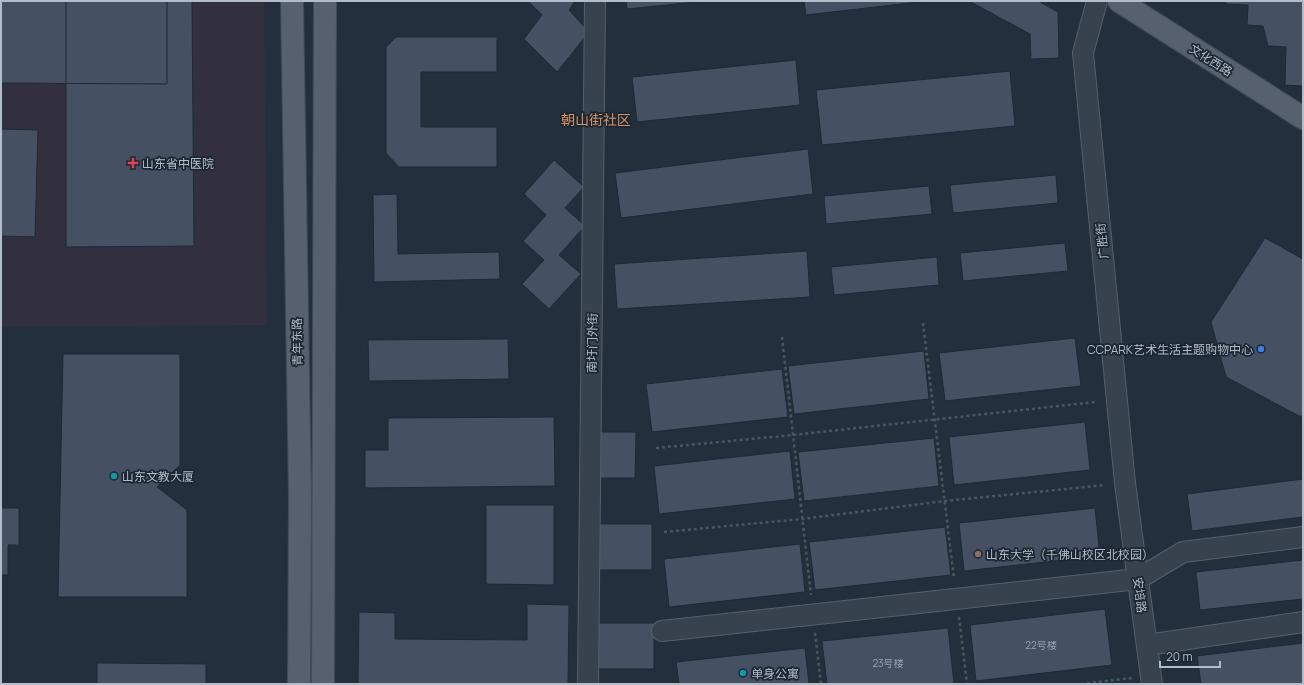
<svg xmlns="http://www.w3.org/2000/svg" width="1304" height="685" font-family="Manrope,'Noto Sans SC',sans-serif">
<style>
.medical{fill:#32303f}
.building{fill:#455162;stroke:#1f2835}
.lines{fill:none;stroke-linecap:round;stroke-linejoin:round}
.minor-casing{stroke:#565f6c;stroke-width:22}
.major-casing{stroke:#414a57;stroke-width:24}
.path{stroke:#44595c;stroke-width:2.5;stroke-dasharray:3 3;stroke-linecap:butt}
.minor{stroke:#38414e;stroke-width:20}
.major{stroke:#56606e;stroke-width:22}
.health-dot{fill:#e0444e;stroke:#1d2633;stroke-width:1.5}
.shop-dot{fill:#3f7fe0;stroke:#1d2633;stroke-width:1.5}
.culture-dot{fill:#0f9aa8;stroke:#1d2633;stroke-width:1.5}
.education-dot{fill:#8d6e63;stroke:#1d2633;stroke-width:1.5}
.labels{text-anchor:middle;dominant-baseline:central;stroke-width:3.5;stroke-linejoin:round;paint-order:stroke}
.number-label{font-size:10px;fill:#98a1af}
.street-label{font-size:12px;fill:#b4bcc9;stroke:#1d2633}
.poi-label{font-size:12px;fill:#b4bcc9;stroke:#1d2633;text-anchor:start}
.quarter-label{font-size:14px;fill:#d59563;stroke:#1d2633}
</style>
<rect width="100%" height="100%" fill="#242f3e"/>
<!-- medical -->
<path class="medical" d="M1,1H264L267,325L1,327Z"/>
<!-- building -->
<path class="building" d="M1,1H167V84L1,83Z
M66,1H192L194,246L66,247Z
M528,1H575L569,10L589,32L557,72L524,39L542,15Z
M626,1H706L627,9Z
M804,1H927L806,15Z
M969,1H1038L1058,12L1059,58L1031,59L1030,34Z
M1226,1H1303V86L1285,85L1286,47L1268,46L1263,26L1247,25L1248,5L1226,4Z
M396,37H497V72H421V127H497V167H399L386,153V47Z
M796,60L800,105L637,122L632,77Z
M1010,71L1015,126L822,145L816,90Z
M1,129L38,130L35,237L1,236Z
M808,149L813,194L621,218L615,173Z
M554,160L584,187L565,208L585,226L559,255L581,274L549,309L522,284L544,260L523,241L546,215L524,194Z
M1056,175L1058,203L953,213L950,185Z
M929,186L932,214L826,224L824,196Z
M397,194L398,254L499,252L500,279L374,282L373,195Z
M1265,238L1303,259V416H1299L1226,377L1211,322Z
M1065,243L1068,271L963,281L960,253Z
M807,251L810,297L617,309L614,264Z
M937,257L939,285L834,295L831,267Z
M1075,338L1081,386L945,401L939,353Z
M508,339L509,379L369,381L368,340Z
M924,351L929,399L794,414L788,366Z
M63,354H180V465L157,487L187,510V597H58Z
M782,369L788,417L652,432L646,384Z
M554,417L555,486L365,488V450H388V418Z
M1085,422L1090,470L954,485L949,437Z
M598,432H636L635,478H598Z
M934,438L939,486L804,501L798,452Z
M790,451L795,499L659,514L654,466Z
M1303,479V517L1192,531L1187,494Z
M486,505H554V585L486,584Z
M1,508H19V545H8V575H1Z
M1095,508L1100,556L964,571L959,523Z
M594,524H652V570H593Z
M945,527L951,575L815,590L809,542Z
M800,544L805,592L669,607L664,559Z
M1303,560V599L1200,610L1196,572Z
M527,604L569,605L568,684H358L359,612L395,613V639L527,640Z
M1105,609L1112,665L976,681L970,625Z
M595,623H654V669H595Z
M948,628L954,684H827L822,641Z
M1303,643V684H1201L1197,656Z
M805,648L809,684H679L676,662Z
M97,663L206,664V684H97Z"/>
<g class="lines">
<!-- minor casing -->
<g class="minor-casing">
<path id="minor" d="M1097,1L1083,53L1125,483L1152,684
M662,631L1138,579L1183,552L1303,537
M1147,645L1303,622
M588,684L595,1"/>
</g>
<!-- major casing -->
<g class="major-casing">
<path id="major" d="M292,1L300,497L299,684
M1119,1L1303,118
M323,684L325,1"/>
</g>
<!-- path -->
<path class="path" d="M923,323L954,579
M782,337L811,595
M656,448L793,435L1095,402
M664,532L802,519L945,501L1105,485
M959,617L967,684
M815,633L821,684
M1081,684L1132,678"/>
<!-- minor -->
<use href="#minor" class="minor"/>
<!-- major -->
<use href="#major" class="major"/>
</g>
<!-- markers -->
<path class="health-dot" d="M131 157h4v4h4v4h-4v4h-4v-4h-4v-4h4z"/>
<circle class="shop-dot" cx="1261" cy="349" r="4"/>
<g class="culture-dot">
<circle cx="114" cy="476" r="4"/>
<circle cx="743" cy="673" r="4"/>
</g>
<circle class="education-dot" cx="978" cy="554" r="4"/>
<g class="labels">
<!-- number labels -->
<g class="number-label">
<text x="1041" y="645">22号楼</text>
<text x="888" y="663">23号楼</text>
</g>
<!-- street labels -->
<g class="street-label">
<text transform="translate(1211 60) rotate(32)">文化西路</text>
<text transform="translate(1102 241) rotate(-96)">广胜街</text>
<text transform="translate(297 342) rotate(-91)">青年东路</text>
<text transform="translate(592 343) rotate(-89)">南圩门外街</text>
<text transform="translate(1140 595) rotate(83)">安培路</text>
</g>
<!-- poi labels -->
<g class="poi-label">
<text x="142" y="163">山东省中医院</text>
<text x="1253" y="349" text-anchor="end">CCPARK艺术生活主题购物中心</text>
<text x="122" y="476">山东文教大厦</text>
<text x="986" y="554">山东大学（千佛山校区北校园）</text>
<text x="751" y="673">单身公寓</text>
</g>
<!-- quarter labels -->
<g class="quarter-label">
<text x="596" y="119">朝山街社区</text>
</g>
</g>
<!-- border -->
<rect width="1304" height="685" fill="none" stroke="#b4bcc9" stroke-width="4"/>
<!-- scale -->
<path d="M1160 661v6h60v-6" fill="none" stroke="#b4bcc9" stroke-width="2"/>
<text x="1166" y="661" font-size="12" fill="#b4bcc9" stroke="#1d2633" stroke-width="3" paint-order="stroke">20 m</text>
</svg>
